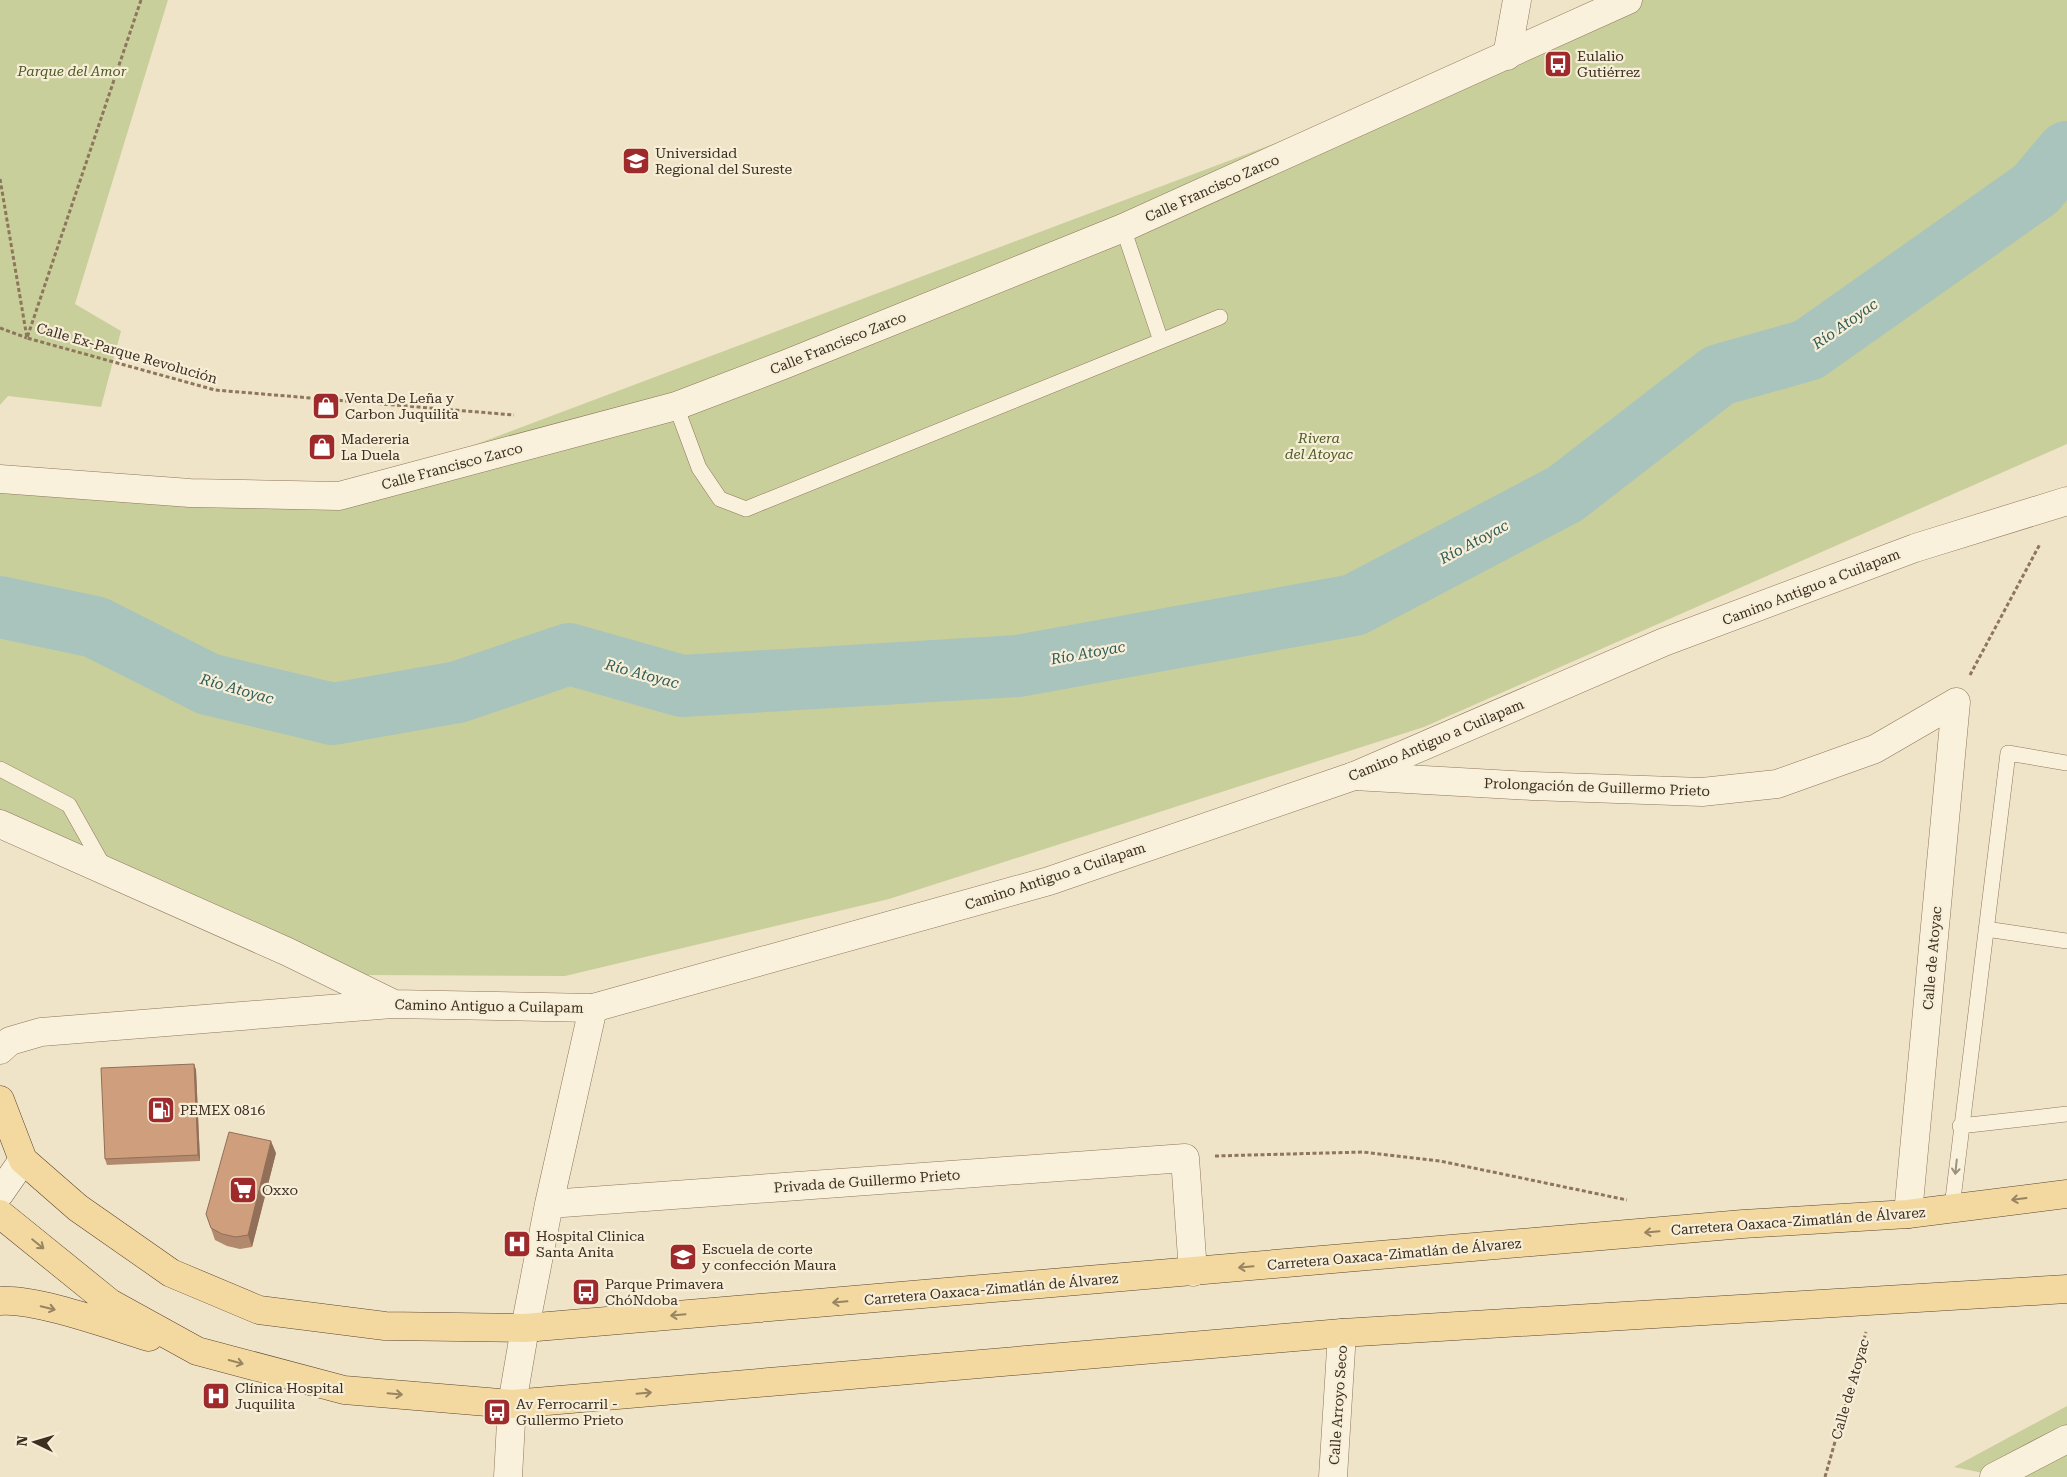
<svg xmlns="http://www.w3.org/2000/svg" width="2067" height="1477" font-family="'Roboto Serif',serif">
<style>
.green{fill:#c9cf9b}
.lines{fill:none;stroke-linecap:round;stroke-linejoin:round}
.river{stroke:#a9c4bc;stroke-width:62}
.service-casing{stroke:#8d765c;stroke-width:16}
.minor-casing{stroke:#8d765c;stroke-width:29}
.tertiary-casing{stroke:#8d765c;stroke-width:29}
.secondary-casing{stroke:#6f573f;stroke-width:29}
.primary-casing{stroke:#5b4430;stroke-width:29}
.path{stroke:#8d765c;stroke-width:3;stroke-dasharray:4 2.5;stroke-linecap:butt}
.service{stroke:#faf1dc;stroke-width:15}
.minor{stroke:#faf1dc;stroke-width:28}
.tertiary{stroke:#faf1dc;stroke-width:28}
.secondary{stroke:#faf1dc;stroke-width:28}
.primary{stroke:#f3d9a0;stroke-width:28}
.wall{fill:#b2896c}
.shaded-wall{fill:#916f58}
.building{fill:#cf9f7d;stroke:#916f58}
.oneway{stroke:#9c907e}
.oneway2{stroke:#988460}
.labels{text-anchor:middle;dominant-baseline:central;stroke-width:4.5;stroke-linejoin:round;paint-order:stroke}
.poi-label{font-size:14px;fill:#3d2e20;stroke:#f7eed8;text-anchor:start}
.park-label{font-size:14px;font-style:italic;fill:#4d5a26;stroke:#f7eed8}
.street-label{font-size:14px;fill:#3d2e20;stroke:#f7eed8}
.water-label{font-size:15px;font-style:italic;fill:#2f5d5a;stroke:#f7eed8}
</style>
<rect width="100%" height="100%" fill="#f0e4c8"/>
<!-- green -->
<path class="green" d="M0,0H168L75,304L121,331L101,407L8,396L0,405Z
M1628,0H2067V444L1424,727L889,899L565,976L364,975L0,811V478L339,496L1507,56Z
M2067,1406V1477H2002L1954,1467Z"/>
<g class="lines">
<!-- river -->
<path class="river" d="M0,607L95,627L208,684L333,714L458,692L569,654L682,686L1018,666L1354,605L1565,494L1719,375L1808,350L2036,189L2067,152"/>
<!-- service casing -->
<g class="service-casing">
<path id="service" d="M1123,228L1161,341
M676,406L699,468L720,499L746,509L1220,317
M0,769L69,805L105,869
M1986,929L2067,941
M1960,1126L2067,1114
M1952,1207L2008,753L2067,763"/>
</g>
<!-- minor casing -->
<g class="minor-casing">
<path id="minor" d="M1354,776L1532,786L1702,792L1777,784L1875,749L1956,702
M549,1204L1185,1158L1193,1272
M1908,1214L1956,702
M508,1477L512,1404L525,1328L549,1204L593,1008
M1333,1477L1342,1333"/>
</g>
<!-- tertiary casing -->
<g class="tertiary-casing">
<path id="tertiary" d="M1507,56L1517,0
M0,479L190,493L339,496L676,406L786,364L1123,228L1628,0
M0,824L288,952L392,1003
M0,1050L10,1041L41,1032L392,1004L593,1008L1049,881L1354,776L1664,642L1915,548L2067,501
M1994,1477L2067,1439"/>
</g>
<!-- secondary casing -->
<g class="secondary-casing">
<path id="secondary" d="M0,1193L23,1160"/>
</g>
<!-- primary casing -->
<g class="primary-casing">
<path id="primary" d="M0,1100L23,1160L78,1208L171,1273L259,1310L385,1326L525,1328L1743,1224L1908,1214L2067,1194
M0,1214L110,1303L197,1351L344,1390L512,1404L1342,1333L2067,1289
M0,1301C36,1298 112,1326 149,1337"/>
</g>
<!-- path -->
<path class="path" d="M141,0L27,338L215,390L514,415
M0,179L27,338
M0,328L27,338
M1970,675L2040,544
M1215,1156L1363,1152L1440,1161L1627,1200
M1825,1477L1866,1332"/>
<!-- service -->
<use href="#service" class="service"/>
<!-- minor -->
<use href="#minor" class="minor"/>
<!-- tertiary -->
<use href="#tertiary" class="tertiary"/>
<!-- secondary -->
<use href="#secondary" class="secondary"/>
<!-- primary -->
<use href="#primary" class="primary"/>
</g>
<!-- wall -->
<path class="wall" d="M194,1064L196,1070L200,1161L107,1165L105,1159Z
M276,1153L252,1247L240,1249L227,1246L215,1240L206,1214Z"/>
<!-- shaded-wall -->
<path class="shaded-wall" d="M194,1064L196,1070L200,1161L198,1155Z
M271,1141L276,1153L252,1247L248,1235Z"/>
<!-- building -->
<path class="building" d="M194,1064L198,1155L105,1159L101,1068Z
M229,1132L271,1141L248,1235L236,1237L222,1234L211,1228L206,1214Z"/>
<!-- one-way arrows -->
<defs><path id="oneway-shaft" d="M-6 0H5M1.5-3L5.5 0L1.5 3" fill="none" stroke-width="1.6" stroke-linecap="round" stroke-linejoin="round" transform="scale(1.25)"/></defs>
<use class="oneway" href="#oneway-shaft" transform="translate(1956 1167) rotate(96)"/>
<g class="oneway2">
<use href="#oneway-shaft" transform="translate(2019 1199) rotate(173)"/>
<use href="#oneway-shaft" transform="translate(1652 1232) rotate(175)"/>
<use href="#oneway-shaft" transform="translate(38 1244) rotate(39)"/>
<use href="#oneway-shaft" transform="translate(1246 1267) rotate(175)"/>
<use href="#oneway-shaft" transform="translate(840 1302) rotate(175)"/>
<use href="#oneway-shaft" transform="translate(48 1308) rotate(13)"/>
<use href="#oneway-shaft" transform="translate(678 1315) rotate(175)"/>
<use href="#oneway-shaft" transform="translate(236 1362) rotate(15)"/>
<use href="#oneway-shaft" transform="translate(644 1393) rotate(-5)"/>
<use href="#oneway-shaft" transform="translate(395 1394) rotate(5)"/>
</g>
<!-- icons -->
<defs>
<g id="bus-square" transform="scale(1.4375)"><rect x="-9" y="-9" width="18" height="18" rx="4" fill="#9e2a2b" stroke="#f7eed8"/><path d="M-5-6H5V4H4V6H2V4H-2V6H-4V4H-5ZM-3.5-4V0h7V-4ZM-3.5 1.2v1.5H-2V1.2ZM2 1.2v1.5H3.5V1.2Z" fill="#fff"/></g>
<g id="university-square" transform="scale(1.4375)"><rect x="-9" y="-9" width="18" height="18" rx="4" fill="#9e2a2b" stroke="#f7eed8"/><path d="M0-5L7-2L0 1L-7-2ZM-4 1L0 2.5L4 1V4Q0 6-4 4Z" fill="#fff"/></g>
<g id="shop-square" transform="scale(1.4375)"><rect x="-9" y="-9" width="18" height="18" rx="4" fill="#9e2a2b" stroke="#f7eed8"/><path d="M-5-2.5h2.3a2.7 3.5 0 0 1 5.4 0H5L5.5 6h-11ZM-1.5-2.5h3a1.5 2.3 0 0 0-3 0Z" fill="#fff"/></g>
<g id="fuel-square" transform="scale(1.4375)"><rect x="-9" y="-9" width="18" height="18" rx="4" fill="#9e2a2b" stroke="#f7eed8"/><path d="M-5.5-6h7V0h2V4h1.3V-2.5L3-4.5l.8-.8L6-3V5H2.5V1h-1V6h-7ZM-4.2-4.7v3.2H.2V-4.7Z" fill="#fff"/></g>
<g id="supermarket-square" transform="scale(1.4375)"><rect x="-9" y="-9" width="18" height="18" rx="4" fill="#9e2a2b" stroke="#f7eed8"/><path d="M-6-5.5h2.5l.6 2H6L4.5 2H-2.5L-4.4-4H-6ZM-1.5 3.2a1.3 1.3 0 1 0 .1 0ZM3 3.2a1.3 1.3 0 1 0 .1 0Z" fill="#fff"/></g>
<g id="hospital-square" transform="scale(1.4375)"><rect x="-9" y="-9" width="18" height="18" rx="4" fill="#9e2a2b" stroke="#f7eed8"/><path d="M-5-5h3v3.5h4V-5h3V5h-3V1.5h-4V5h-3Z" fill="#fff"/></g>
</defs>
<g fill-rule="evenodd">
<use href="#bus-square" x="1558" y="64"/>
<use href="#university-square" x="636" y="161"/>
<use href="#shop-square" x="326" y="406"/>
<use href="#shop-square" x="322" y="447"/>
<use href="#fuel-square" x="161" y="1110"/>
<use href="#supermarket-square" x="243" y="1190"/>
<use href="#hospital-square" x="517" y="1244"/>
<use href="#university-square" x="683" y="1257"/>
<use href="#bus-square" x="586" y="1292"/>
<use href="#hospital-square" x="216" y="1396"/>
<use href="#bus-square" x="497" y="1412"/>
</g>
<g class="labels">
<!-- poi labels -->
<g class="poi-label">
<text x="1577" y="56">Eulalio<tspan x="1577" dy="16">Gutiérrez</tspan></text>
<text x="655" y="153">Universidad<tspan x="655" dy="16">Regional del Sureste</tspan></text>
<text x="345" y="398">Venta De Leña y<tspan x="345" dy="16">Carbon Juquilita</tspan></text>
<text x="341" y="439">Madereria<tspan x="341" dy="16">La Duela</tspan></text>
<text x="180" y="1110">PEMEX 0816</text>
<text x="262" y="1190">Oxxo</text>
<text x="536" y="1236">Hospital Clinica<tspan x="536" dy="16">Santa Anita</tspan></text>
<text x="702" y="1249">Escuela de corte<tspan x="702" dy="16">y confección Maura</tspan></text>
<text x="605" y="1284">Parque Primavera<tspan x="605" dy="16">Cho´Ndoba</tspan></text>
<text x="235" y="1388">Clínica Hospital<tspan x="235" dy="16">Juquilita</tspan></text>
<text x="516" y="1404">Av Ferrocarril -<tspan x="516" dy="16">Gullermo Prieto</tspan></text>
</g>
<!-- park labels -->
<g class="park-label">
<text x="72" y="71">Parque del Amor</text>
<text x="1319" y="438">Rivera<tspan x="1319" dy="16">del Atoyac</tspan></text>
</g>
<!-- street labels -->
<g class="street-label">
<text transform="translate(1212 188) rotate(-24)">Calle Francisco Zarco</text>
<text transform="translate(838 343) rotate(-22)">Calle Francisco Zarco</text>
<text transform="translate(127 353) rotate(16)">Calle Ex-Parque Revolución</text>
<text transform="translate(452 466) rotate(-15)">Calle Francisco Zarco</text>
<text transform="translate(1811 587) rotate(-21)">Camino Antiguo a Cuilapam</text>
<text transform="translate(1436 740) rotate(-23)">Camino Antiguo a Cuilapam</text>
<text transform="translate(1597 787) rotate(2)">Prolongación de Guillermo Prieto</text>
<text transform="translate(1055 876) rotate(-18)">Camino Antiguo a Cuilapam</text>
<text transform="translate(1932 958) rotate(-85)">Calle de Atoyac</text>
<text transform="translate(489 1006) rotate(1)">Camino Antiguo a Cuilapam</text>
<text transform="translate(867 1181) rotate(-4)">Privada de Guillermo Prieto</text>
<text transform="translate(1798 1221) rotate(-4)">Carretera Oaxaca-Zimatlán de Álvarez</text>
<text transform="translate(1394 1254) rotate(-5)">Carretera Oaxaca-Zimatlán de Álvarez</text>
<text transform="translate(991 1289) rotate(-5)">Carretera Oaxaca-Zimatlán de Álvarez</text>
<text transform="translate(1850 1389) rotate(-74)">Calle de Atoyac</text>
<text transform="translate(1338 1405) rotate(-86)">Calle Arroyo Seco</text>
</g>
<!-- water labels -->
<g class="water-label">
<text transform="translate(1845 324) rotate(-35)">Río Atoyac</text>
<text transform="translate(1474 542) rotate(-28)">Río Atoyac</text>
<text transform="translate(1088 653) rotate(-10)">Río Atoyac</text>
<text transform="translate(642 674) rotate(15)">Río Atoyac</text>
<text transform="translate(237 689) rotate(16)">Río Atoyac</text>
</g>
</g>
<!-- north arrow -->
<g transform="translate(35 1442) rotate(275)" stroke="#f7eed8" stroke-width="4" paint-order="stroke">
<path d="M0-4L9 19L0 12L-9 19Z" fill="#3d2e20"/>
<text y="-8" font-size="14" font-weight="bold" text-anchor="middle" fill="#3d2e20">N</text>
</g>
</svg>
